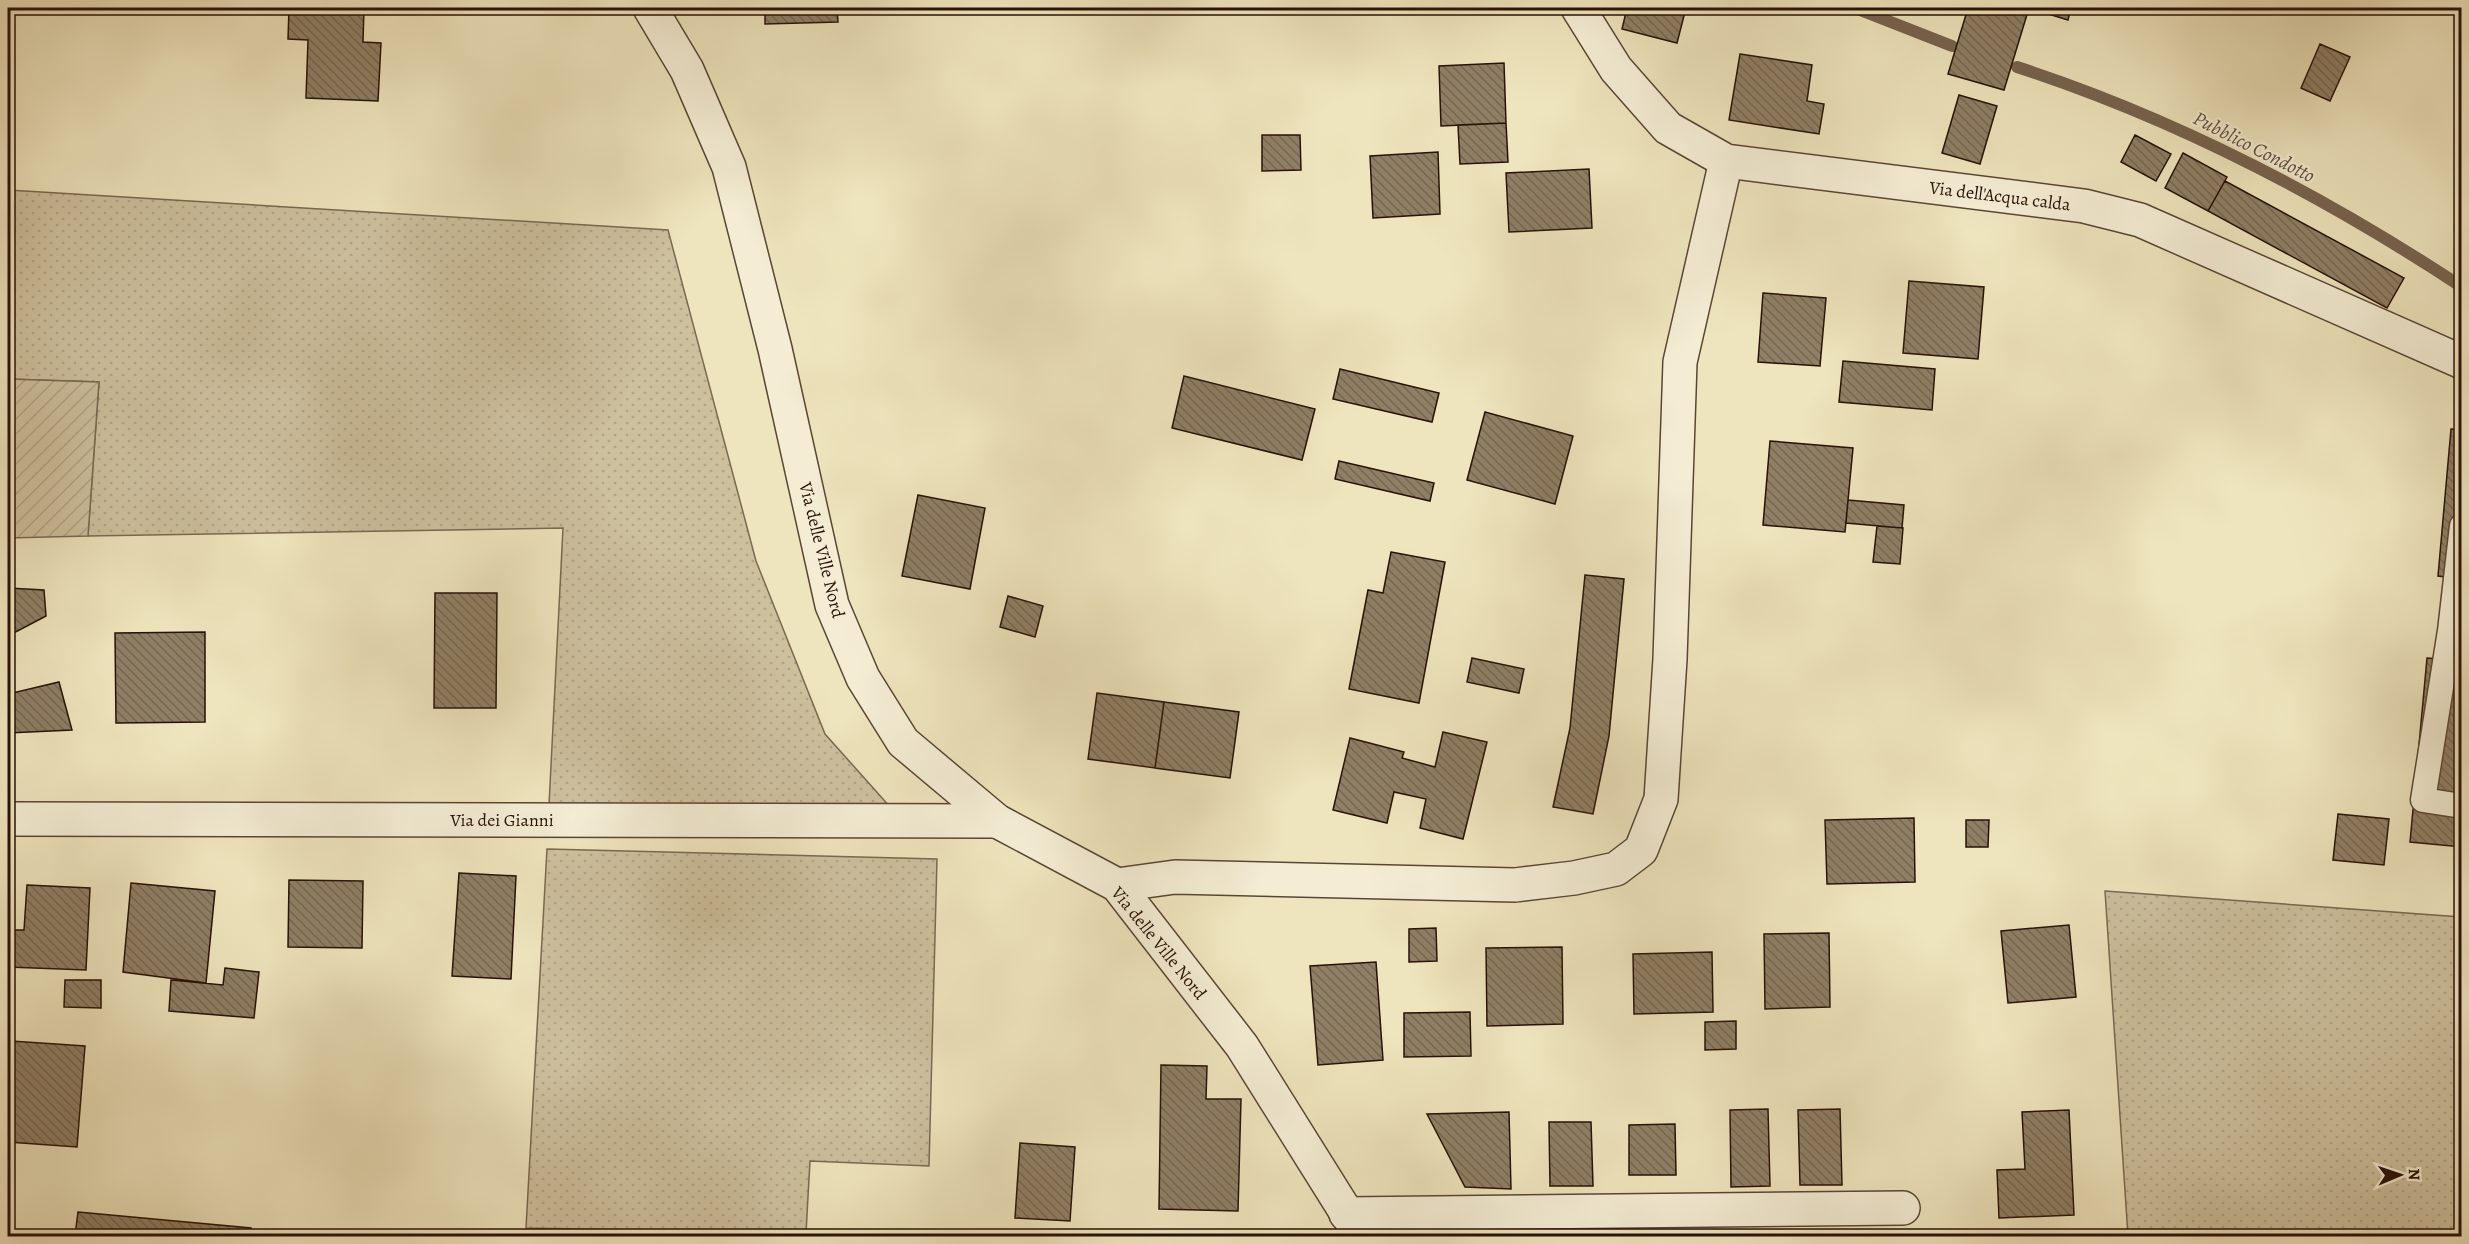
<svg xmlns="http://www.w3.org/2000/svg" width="2469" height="1244" font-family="Alegreya,serif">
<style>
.grass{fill:url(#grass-dots);stroke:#7b6852;stroke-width:1.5}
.garden{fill:url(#garden-furrows);stroke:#7b6852;stroke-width:1.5}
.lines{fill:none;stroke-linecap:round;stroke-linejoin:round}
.stream{stroke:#77644f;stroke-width:12}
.building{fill:url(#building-back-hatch);stroke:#291106;stroke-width:1.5}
.service-casing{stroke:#5a4634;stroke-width:27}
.minor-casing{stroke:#5a4634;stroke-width:36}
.tertiary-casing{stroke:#5a4634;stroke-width:36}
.service{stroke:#f4edd4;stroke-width:24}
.minor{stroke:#f4edd4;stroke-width:33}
.tertiary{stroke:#f4edd4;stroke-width:33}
.labels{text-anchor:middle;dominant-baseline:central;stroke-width:4.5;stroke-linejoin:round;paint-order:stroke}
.street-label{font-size:18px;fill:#291106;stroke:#f4edd4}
.water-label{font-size:20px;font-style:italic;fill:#64503c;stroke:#f4edd4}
</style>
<defs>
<pattern id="grass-dots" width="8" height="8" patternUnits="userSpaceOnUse" patternTransform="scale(1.5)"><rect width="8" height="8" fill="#cdc09e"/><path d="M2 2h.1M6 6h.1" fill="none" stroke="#b0a487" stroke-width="1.8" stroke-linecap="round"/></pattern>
<pattern id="garden-furrows" width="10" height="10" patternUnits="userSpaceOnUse" patternTransform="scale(1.5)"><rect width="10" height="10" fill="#cdc09e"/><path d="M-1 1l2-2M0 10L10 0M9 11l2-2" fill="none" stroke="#b0a487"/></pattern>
<pattern id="building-back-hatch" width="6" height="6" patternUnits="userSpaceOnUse" patternTransform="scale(1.5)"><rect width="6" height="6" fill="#8f7f65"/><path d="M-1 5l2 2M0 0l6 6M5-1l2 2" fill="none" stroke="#756751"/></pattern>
</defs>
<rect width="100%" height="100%" fill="#eee4bd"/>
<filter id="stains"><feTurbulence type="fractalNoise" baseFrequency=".00333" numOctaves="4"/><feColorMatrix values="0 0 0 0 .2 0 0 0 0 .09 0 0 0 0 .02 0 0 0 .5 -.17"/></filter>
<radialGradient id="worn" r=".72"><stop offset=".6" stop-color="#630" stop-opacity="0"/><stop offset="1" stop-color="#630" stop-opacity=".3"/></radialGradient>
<!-- grass -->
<path class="grass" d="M8,190L668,230L756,561L825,734L891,808L549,805L563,528L88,536L99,382L8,379Z
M547,849L937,859L929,1166L810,1161L806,1233L526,1228Z
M2105,891L2461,917V1236H2128Z"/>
<!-- garden -->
<path class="garden" d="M8,379L99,382L88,536L8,538Z"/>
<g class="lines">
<!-- stream -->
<path class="stream" d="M1855,8L1952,46
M2017,67C2174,118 2324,196 2462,287"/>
</g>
<!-- building -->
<path class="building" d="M289,8H364L363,42L381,43L378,101L306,98L308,40L288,39Z
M765,8H837L838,22L765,24Z
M1627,8H1686L1677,43L1622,29Z
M1968,8H2029L2004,90L1948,74Z
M2029,8H2071L2068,20Z
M2320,44L2350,57L2330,101L2301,88Z
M1740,54L1812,65L1807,101L1824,104L1819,134L1729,120Z
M1504,63L1506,123L1441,126L1439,66Z
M1959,95L1997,106L1980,164L1942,153Z
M1506,123L1508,162L1460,164L1458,125Z
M1262,135H1300L1301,170L1262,171Z
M2135,135L2171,154L2156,181L2121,162Z
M1438,152L1440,214L1373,218L1370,156Z
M2183,153L2227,177L2208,211L2165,188Z
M1589,169L1592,228L1509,232L1506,173Z
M2225,181L2404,278L2387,308L2208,211Z
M1909,281L1984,287L1978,359L1903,353Z
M1763,293L1826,298L1820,366L1758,362Z
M1843,361L1935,369L1932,410L1839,402Z
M1340,369L1439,393L1432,422L1333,399Z
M1184,376L1315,409L1302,460L1172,428Z
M1485,412L1573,436L1555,504L1467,480Z
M2451,429L2462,430V579L2438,576Z
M1770,441L1853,448L1845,532L1763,525Z
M1339,461L1434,483L1430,501L1335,479Z
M918,495L985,508L970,589L902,576Z
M1848,500L1904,505L1902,528L1846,523Z
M1877,526L1903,528L1900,564L1873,562Z
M1391,552L1445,562L1419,703L1349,689L1368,590L1383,593Z
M1585,575L1624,579L1609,736L1593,814L1553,807L1570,728Z
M8,588L44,590L46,616L8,636Z
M435,593H497L496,708H434Z
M1008,596L1043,606L1035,637L1000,627Z
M205,632V722L116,723L115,633Z
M1472,658L1524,669L1519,693L1467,682Z
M2427,658L2462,661V847L2410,842Z
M59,682L72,730L8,733V694Z
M1097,693L1164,702L1155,768L1088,759Z
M1164,702L1239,712L1230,778L1155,768Z
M1443,732L1487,742L1463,839L1420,828L1426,799L1394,792L1387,823L1333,810L1350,738L1404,752L1402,758L1435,767Z
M2338,814L2389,819L2384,865L2333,860Z
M1914,818L1915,882L1827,884L1825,820Z
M1966,820H1989L1988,847H1966Z
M459,873L516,876L511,979L452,976Z
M289,880L363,881L362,948L288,947Z
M131,883L215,891L206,983L123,972Z
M27,885L90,888L86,970L8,967V930H24Z
M2069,925L2076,997L2008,1003L2001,931Z
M1436,928L1437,961L1409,962V929Z
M1829,933L1830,1007L1765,1009L1764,934Z
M1562,947L1563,1024L1487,1026L1486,948Z
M1712,952L1713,1012L1634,1014L1633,954Z
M1376,962L1383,1060L1318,1065L1310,966Z
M225,968L259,972L254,1018L169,1011L171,980L223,985Z
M65,980H101V1008L64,1007Z
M1470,1012L1471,1056L1404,1057V1013Z
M1736,1021V1049L1705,1050V1022Z
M11,1041L85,1046L77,1147L8,1142Z
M1161,1065L1207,1066L1206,1099H1241L1238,1211L1159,1209Z
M1768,1109L1770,1186L1731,1187L1730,1110Z
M1840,1109L1842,1185H1800L1798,1110Z
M2069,1110L2074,1215L1999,1218L1997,1170L2025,1169L2022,1112Z
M1509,1112L1511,1189L1465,1187L1427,1114Z
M1549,1122H1591L1593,1186H1550Z
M1675,1124L1676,1175H1629V1125Z
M1020,1143L1075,1147L1070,1221L1015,1218Z
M78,1212L251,1228V1236H75Z"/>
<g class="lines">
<!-- service casing -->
<g class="service-casing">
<path id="service" d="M2462,526L2450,631L2423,800L2462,806"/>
</g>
<!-- minor casing -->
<g class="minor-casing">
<path id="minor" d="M8,819L997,821
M1117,885L1175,877L1515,885L1574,878L1616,869L1641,850L1661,799L1670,659L1680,362L1726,161
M1346,1214L1903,1208"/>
</g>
<!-- tertiary casing -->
<g class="tertiary-casing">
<path id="tertiary" d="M650,8L687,70L729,167L775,349L832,605L863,678L903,742L997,821L1117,885L1242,1046L1361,1236
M1578,8L1616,69L1668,128L1726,161L2084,206L2140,220L2462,362"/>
</g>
<!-- service -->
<use href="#service" class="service"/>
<!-- minor -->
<use href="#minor" class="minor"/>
<!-- tertiary -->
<use href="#tertiary" class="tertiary"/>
</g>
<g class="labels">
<!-- street labels -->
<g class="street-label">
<text transform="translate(2000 196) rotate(7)">Via dell'Acqua calda</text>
<text transform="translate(822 550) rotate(76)">Via delle Ville Nord</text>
<text x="502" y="820">Via dei Gianni</text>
<text transform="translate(1159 943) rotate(51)">Via delle Ville Nord</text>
</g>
<!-- water labels -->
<g class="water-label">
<text transform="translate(2254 147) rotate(27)">Pubblico Condotto</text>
</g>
</g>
<!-- margin -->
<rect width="2469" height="1244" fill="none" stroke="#eee4bd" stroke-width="30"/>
<rect x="9" y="9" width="2451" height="1226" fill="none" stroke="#291106" stroke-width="3"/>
<rect x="15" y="15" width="2439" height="1214" fill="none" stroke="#291106" stroke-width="1.5"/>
<!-- north arrow -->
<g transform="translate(2400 1175) rotate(88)" stroke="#f4edd4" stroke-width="4.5" paint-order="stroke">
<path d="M0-4.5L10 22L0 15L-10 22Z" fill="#291106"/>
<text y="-9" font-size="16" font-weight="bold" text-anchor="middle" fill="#291106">N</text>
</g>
<rect width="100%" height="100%" filter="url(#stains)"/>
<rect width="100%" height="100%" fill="url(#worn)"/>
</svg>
